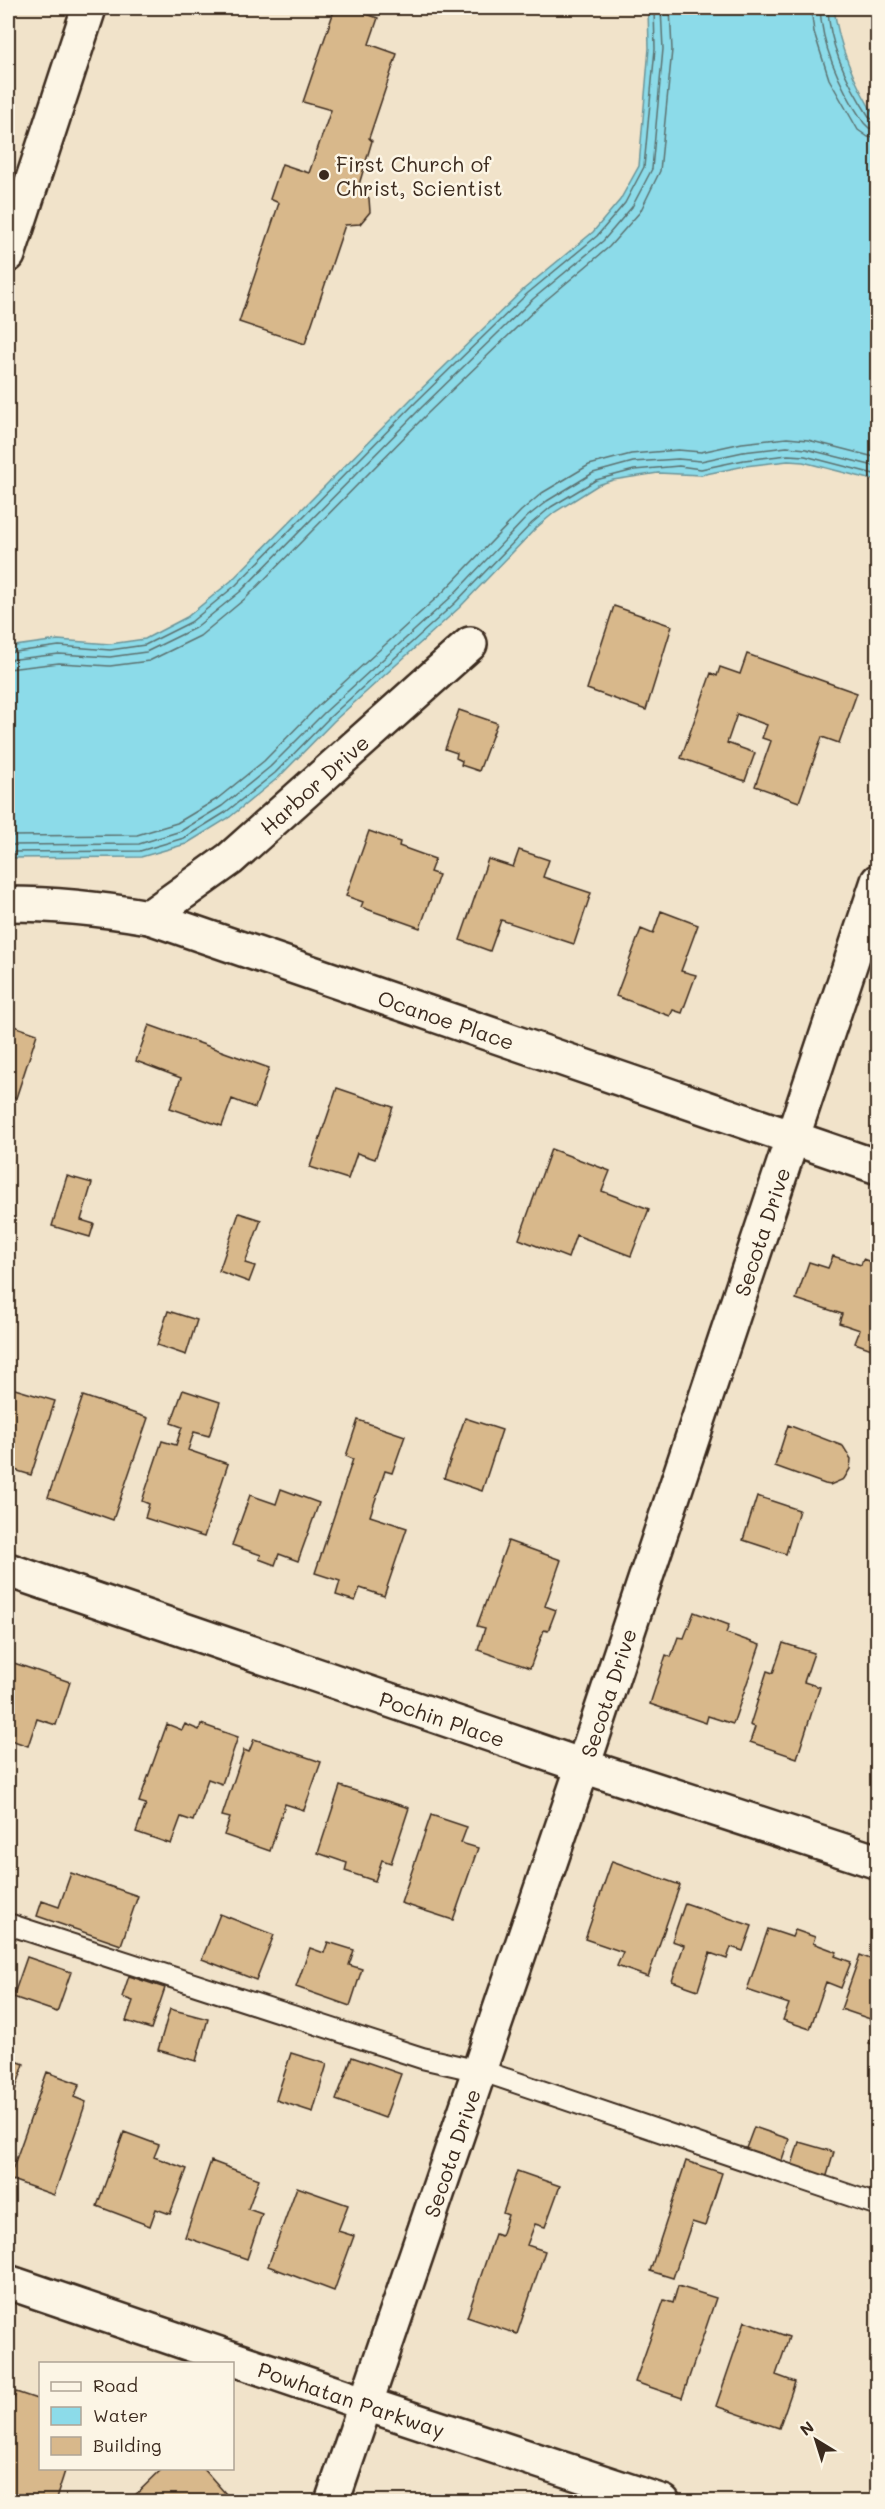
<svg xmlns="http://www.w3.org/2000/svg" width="885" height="2509" font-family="Mali,sans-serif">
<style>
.water{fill:#8cdbe9;stroke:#6c9498;stroke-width:1.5}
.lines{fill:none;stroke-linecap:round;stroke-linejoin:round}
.shore{stroke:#5b716f;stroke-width:1.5}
.building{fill:#d8b88b;stroke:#3b2a1e;stroke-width:1.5}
.lane-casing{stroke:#3b2a1e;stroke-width:24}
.street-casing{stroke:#3b2a1e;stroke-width:38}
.secondary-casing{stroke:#3b2a1e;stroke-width:38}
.primary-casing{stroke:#3b2a1e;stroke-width:38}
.lane{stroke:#fcf5e5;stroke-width:20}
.street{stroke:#fcf5e5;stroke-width:33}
.secondary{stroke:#fcf5e5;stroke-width:33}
.primary{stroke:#fcf5e5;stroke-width:33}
.poi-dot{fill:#3b2a1e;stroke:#fcf5e5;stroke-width:2}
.labels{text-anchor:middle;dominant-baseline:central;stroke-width:5;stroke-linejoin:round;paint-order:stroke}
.poi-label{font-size:21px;fill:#3b2a1e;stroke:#fcf5e5;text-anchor:start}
.street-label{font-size:21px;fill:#3b2a1e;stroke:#fcf5e5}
</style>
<rect width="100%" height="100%" fill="#f1e3ca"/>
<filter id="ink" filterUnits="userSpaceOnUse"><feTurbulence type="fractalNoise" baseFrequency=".0167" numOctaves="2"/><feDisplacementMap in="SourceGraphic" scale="12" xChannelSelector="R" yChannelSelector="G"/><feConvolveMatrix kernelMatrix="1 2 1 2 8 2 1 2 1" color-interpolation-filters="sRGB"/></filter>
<g filter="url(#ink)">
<!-- water -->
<path class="water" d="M648,8H834C839,48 855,85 877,119V481L803,462L788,461L745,466L701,475L658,473L613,480L598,485L555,512L536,528L459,608L334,721L279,777L230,817L186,844L141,857L8,858V647L58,640L110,644L145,639L187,617L231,581L412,398L524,289L593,232L620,200L639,166L649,48Z"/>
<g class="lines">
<!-- shore -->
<path class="shore" d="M811,8L814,32L829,79L858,130L868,137L878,138
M820,8C822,48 842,90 864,123L869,128L878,129
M828,8C829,47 849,86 870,118L878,122
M8,653L59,646L110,650L145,645L191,622L236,585L416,402L528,293L597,236L625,203L644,167L655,49L654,8
M8,660L59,654L110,657L146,652L195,628L241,591L421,408L533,299L603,241L632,207L652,169L663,49L661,8
M8,669L59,663L110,666L149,661L200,636L247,597L427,414L539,306L609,247L640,212L660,171L672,50L670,8
M8,836L137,835L177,823L217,799L264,761L319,705L443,592L521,511L542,493L589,465L631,454L678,450L701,452L742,443L787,438L808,440L878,458
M8,845L139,844L181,831L222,806L270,767L325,712L450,598L527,517L547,501L593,473L633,462L678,459L701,461L743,452L787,447L806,449L878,467
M8,852L140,851L184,838L226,812L275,773L330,717L455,603L532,523L551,507L596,480L634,470L679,466L701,469L744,460L788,455L805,456L878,475"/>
</g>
<!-- building -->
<path class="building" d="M335,8H349L378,18L369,44L397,54L369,138L372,141L358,188L369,198L370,212L360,224L345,225L305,344L239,322L279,203L270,199L282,164L309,173L331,110L303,102Z
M614,606L672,626L646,710L587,689Z
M747,654L857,693L839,743L822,737L799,802L755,786L771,741L762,738L767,725L737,714L727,743L755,753L745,781L681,758L711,673L717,676L720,667L740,674Z
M459,710L497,723L479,771L461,765L462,761L456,758L457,753L445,749Z
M369,831L400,842L399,846L435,859L430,872L439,875L420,928L361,907L363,902L346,896Z
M519,850L549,860L543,877L591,893L574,944L501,920L490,951L460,940L488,859L513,867Z
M661,911L698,925L681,971L696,975L682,1013L673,1010L670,1016L616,996L641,929L653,934Z
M8,1024L37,1034L16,1098L8,1096Z
M149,1025L269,1068L255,1108L232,1099L222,1126L170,1108L181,1078L136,1061Z
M337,1088L393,1107L375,1159L357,1153L348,1179L310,1167Z
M551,1149L610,1171L602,1191L649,1209L631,1256L576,1235L568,1258L519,1239Z
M67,1176L92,1183L81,1220L94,1224L90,1237L52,1226Z
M239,1213L261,1220L245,1263L255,1266L249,1282L219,1271Z
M833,1256L861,1265L863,1259L876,1264L874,1270L878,1271L877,1351L855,1343L860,1330L839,1323L842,1314L796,1299L809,1262L828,1268Z
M168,1311L197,1320L186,1355L157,1345Z
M8,1387L55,1401L31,1475L8,1468Z
M183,1390L220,1402L209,1436L194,1432L188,1450L228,1464L204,1537L145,1518L149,1504L142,1501L162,1441L176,1445L182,1427L171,1423Z
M83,1396L148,1418L113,1520L48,1497Z
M465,1418L502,1430L482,1491L444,1478Z
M358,1420L405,1436L392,1473L385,1471L370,1516L407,1528L384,1596L360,1588L355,1601L336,1595L340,1581L315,1573L353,1459L346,1456Z
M788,1425L843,1446L851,1459L850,1469L844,1479L830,1485L825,1484L775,1466Z
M281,1489L319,1503L298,1561L279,1554L275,1565L259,1559L261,1555L232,1545L250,1495L276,1504Z
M757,1496L799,1510L786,1554L743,1540Z
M508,1541L561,1560L545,1606L556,1610L548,1631L544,1630L530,1668L478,1650L485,1628L477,1626Z
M694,1612L729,1625L726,1633L760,1645L733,1724L708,1716L706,1723L650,1704L666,1655L671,1657L678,1637L684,1638Z
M783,1643L814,1653L804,1682L820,1687L797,1758L750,1742L755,1727L750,1725L767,1671L773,1673Z
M8,1661L70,1682L56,1725L37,1719L28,1746L8,1739Z
M167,1724L182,1730L185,1724L199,1730L201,1724L238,1737L222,1784L208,1779L193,1821L181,1817L171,1844L136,1832L146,1804L139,1802Z
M254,1739L321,1762L304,1810L285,1804L270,1851L224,1835L230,1818L222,1816L244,1750L249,1752Z
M340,1786L409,1808L391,1863L382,1860L375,1881L345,1871L347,1863L318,1853Z
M431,1815L467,1827L461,1843L478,1848L453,1920L401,1903Z
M612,1861L680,1885L648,1977L617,1966L623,1952L585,1939Z
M71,1873L138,1896L121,1945L37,1916L42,1901L59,1907Z
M685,1903L752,1926L743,1951L731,1947L727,1959L710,1953L698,1990L672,1981L684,1945L672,1941Z
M220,1914L274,1935L256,1980L202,1959Z
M768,1929L792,1937L795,1930L815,1937L813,1943L837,1952L835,1956L851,1962L841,1988L826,1982L810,2029L783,2020L789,2004L747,1990Z
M328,1942L354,1950L349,1965L362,1969L350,2006L296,1987L310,1948L324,1953Z
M860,1955L878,1962V2046L869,2043L876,2021L841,2009Z
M27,1957L71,1972L57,2012L13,1997Z
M129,1976L165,1988L151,2029L126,2021L133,2001L122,1997Z
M170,2009L208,2019L196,2061L158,2050Z
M291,2053L327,2064L313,2112L276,2100Z
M352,2057L401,2074L385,2118L336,2100Z
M8,2058L24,2064L8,2112Z
M47,2072L80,2084L74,2097L86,2102L54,2195L9,2179Z
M754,2127L789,2139L778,2171L742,2159Z
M124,2132L159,2145L154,2157L187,2169L170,2214L156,2209L150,2226L97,2206Z
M799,2142L834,2152L825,2182L790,2171Z
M211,2161L259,2179L248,2209L262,2214L247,2259L185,2237Z
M686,2161L722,2173L705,2226L692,2222L673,2278L650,2271Z
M517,2171L560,2186L545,2227L535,2224L527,2245L545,2251L517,2334L467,2317L495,2234L501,2236L508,2215L503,2213Z
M297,2187L348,2205L338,2231L354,2236L334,2291L268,2266Z
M878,2267V2288L871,2286Z
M678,2286L716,2298L682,2398L635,2382L664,2300L673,2303Z
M745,2321L789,2337L776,2375L795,2382L779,2428L716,2406Z
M16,2392L40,2400V2468H66L55,2502H8V2415Z
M163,2468H203L233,2502H128Z"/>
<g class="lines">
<!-- lane casing -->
<g class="lane-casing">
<path id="lane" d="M8,1924L422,2058L488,2073L878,2205"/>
</g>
<!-- street casing -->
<g class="street-casing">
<g id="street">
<path id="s1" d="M8,904C56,904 102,909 149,917L878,1167"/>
<path id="s2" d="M149,917L230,859L470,644"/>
<path id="s3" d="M8,1570L583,1766L878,1862"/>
<path id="s4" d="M332,2502L583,1766L878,881"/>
</g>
</g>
<!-- secondary casing -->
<g class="secondary-casing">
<g id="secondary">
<path id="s5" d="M8,2282L366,2404L663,2502"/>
</g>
</g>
<!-- primary casing -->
<g class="primary-casing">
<path id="primary" d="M8,255L89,8"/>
</g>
<!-- lane -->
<use href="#lane" class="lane"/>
<!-- street -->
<use href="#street" class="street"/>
<!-- secondary -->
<use href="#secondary" class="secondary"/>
<!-- primary -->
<use href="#primary" class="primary"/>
</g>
</g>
<!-- markers -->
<circle class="poi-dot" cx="324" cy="175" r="6"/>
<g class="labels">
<!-- poi labels -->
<g class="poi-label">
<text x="336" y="163">First Church of<tspan x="336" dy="24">Christ, Scientist</tspan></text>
</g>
<!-- street labels -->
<g class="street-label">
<text stroke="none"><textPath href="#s2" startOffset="212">Harbor Drive</textPath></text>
<text stroke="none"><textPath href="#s1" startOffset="456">Ocanoe Place</textPath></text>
<text stroke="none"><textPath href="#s4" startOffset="1341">Secota Drive</textPath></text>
<text stroke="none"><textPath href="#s4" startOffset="855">Secota Drive</textPath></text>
<text stroke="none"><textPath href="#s3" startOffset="459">Pochin Place</textPath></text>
<text stroke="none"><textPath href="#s4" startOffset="369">Secota Drive</textPath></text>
<text stroke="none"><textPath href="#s5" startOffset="363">Powhatan Parkway</textPath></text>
</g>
</g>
<!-- margin -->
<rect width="885" height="2509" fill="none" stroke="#fcf5e5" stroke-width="30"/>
<rect x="15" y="15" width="855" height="2479" fill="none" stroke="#3b2a1e" stroke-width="2" filter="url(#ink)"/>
<!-- legend -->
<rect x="39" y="2362" width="195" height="108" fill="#fcf5e5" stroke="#afa495" stroke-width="1.5"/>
<rect x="51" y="2382" width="30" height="9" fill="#fcf5e5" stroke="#afa495" stroke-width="1.5"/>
<text x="93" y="2392" font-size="18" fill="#3b2a1e">Road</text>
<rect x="51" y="2407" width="30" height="18" fill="#8cdbe9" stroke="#afa495" stroke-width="1.5"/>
<text x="93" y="2422" font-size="18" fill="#3b2a1e">Water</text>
<rect x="51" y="2437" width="30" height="18" fill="#d8b88b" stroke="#afa495" stroke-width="1.5"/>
<text x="93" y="2452" font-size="18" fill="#3b2a1e">Building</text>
<!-- north arrow -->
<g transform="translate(816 2440) rotate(322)" stroke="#fcf5e5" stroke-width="4.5" paint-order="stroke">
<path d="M0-4.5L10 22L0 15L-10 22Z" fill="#3b2a1e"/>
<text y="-9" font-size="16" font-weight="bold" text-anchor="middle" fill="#3b2a1e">N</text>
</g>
</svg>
